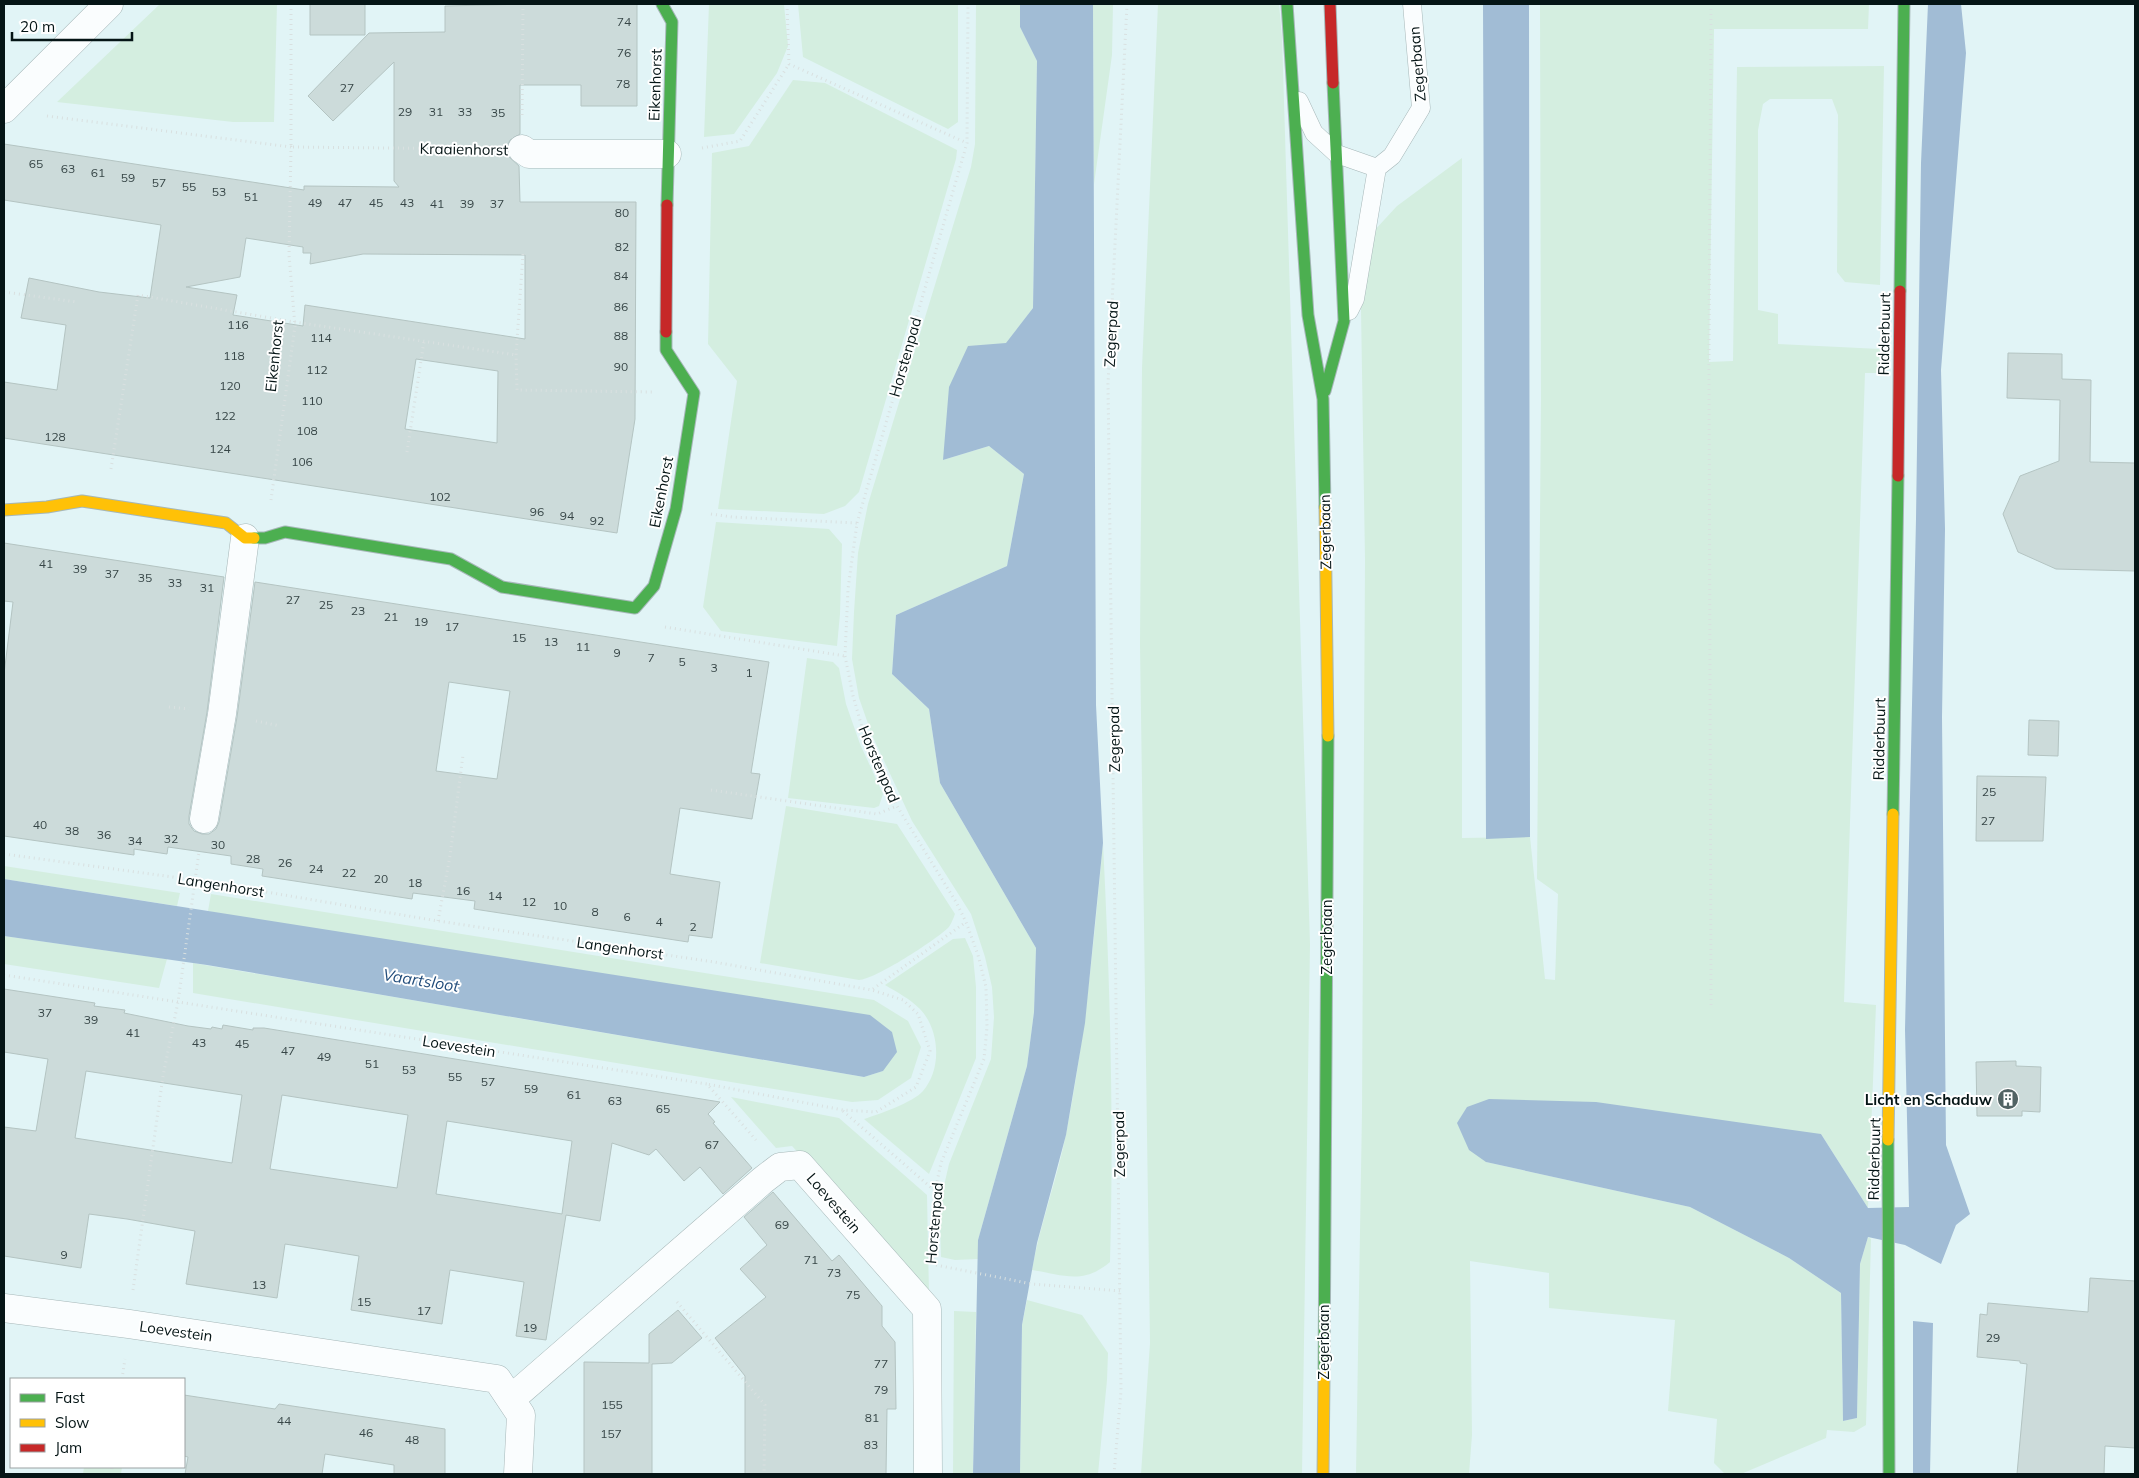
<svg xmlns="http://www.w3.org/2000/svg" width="2139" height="1478" font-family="Mulish,sans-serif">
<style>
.green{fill:#d4eee0}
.water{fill:#a1bcd5}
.building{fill:#ccdbda;stroke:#b4c4c2;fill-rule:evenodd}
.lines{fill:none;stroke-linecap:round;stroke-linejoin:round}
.lane-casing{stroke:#a6b7b8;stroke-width:19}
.street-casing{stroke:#a6b7b8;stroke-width:29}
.fast-casing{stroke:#a6b7b8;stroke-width:13}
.slow-casing{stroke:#a6b7b8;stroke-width:13}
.jam-casing{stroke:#a6b7b8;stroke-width:13}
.path{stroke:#d9e0e0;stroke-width:3;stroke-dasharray:1 4;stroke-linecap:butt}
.lane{stroke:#fafdfe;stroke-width:18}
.street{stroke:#fafdfe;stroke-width:28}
.fast{stroke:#4caf50;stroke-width:11}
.slow{stroke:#ffc107;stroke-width:11}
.jam{stroke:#c62828;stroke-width:11}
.labels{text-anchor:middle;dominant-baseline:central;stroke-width:4;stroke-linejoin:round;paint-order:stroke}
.number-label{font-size:12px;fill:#374647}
.street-label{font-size:15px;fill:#051516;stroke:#fff}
.poi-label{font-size:15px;font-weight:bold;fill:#051516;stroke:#fff;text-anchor:end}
.water-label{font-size:16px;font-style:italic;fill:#224d7b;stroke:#fff}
</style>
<rect width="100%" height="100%" fill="#e1f4f6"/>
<!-- green -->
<path class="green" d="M160,4H277L274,122H233L57,102Z
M709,4H784L788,46L777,73L734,134L704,137Z
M798,4H958V122L948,129L803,57Z
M976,4H1020V27L1037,61L1033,308L1006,344L943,460L989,446L1024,474L1007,566L896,615L892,674L929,709L940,783L1036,948L1034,1012L1027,1066L978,1240V1259L955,1260L941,1257L940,1224L943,1190L949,1164L991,1059L994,1017L992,987L985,957L971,914L912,821L872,735L859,698L852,659L854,612L858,553L868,504L971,167L975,144Z
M1093,4H1113L1112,55L1094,184Z
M1158,4H1279L1282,37L1310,944L1302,1474H1141L1150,1343L1140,645L1142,368Z
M1540,4H1869L1868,29H1714L1709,362L1733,361L1737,67L1884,66L1880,285L1845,282L1837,272L1838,115L1832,99H1770L1763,104L1758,130V310L1778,314V344L1880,349V373H1865L1844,1002L1876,1005L1868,1208L1821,1134L1486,1162L1690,1207L1789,1258L1841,1293L1843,1421L1857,1418L1860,1264L1868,1237L1871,1239L1866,1425L1854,1432L1827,1430L1826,1438L1741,1474H1725L1714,1463L1717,1419L1668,1411L1675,1320L1549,1308V1273L1470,1261L1472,1435L1469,1474H1356L1362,1111L1365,560L1360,246L1397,206L1462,158V838L1530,837L1545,979L1555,980L1558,894L1537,879L1541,400Z
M793,80L825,83L957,150L956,159L859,492L845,506L824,514L718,509L737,381L708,344L712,153L749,146Z
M716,522L829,529L842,544L840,614L837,646L721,631L703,607Z
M807,658L833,662L839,668L846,704L860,744L883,794L879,806L874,808L788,798Z
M786,806L897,824L955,914C953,919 951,925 948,928C934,941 876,979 859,980L760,963Z
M1103,843C1110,982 1114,1122 1110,1262C1083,1285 1064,1275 1032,1270C1040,1224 1057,1180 1066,1134C1085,1037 1094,940 1103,843Z
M4,866L180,893L177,906L4,879Z
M211,894L874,1000L908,1021L921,1047L911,1078L878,1100L852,1102L193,993V963L864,1077L883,1071L208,911Z
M4,936L167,959L159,988L4,964Z
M965,938L973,956L976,987V1058L929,1174L864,1119C877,1115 914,1102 923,1091C942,1069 940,1030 920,1009C910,999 897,992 885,985L953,939Z
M731,1097L839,1118L927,1195L929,1294L792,1146L776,1148Z
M1027,1300L1082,1315L1108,1353L1107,1380L1098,1474H1020L1022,1325Z
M954,1311L976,1312L973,1474H953Z
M84,1467H122L121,1474H83Z"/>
<!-- water -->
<path class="water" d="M1020,4H1093L1096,705L1103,843L1085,1023L1066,1135L1037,1243L1022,1325L1020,1474H973L978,1240L1027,1066L1034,1012L1036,948L940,783L929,709L892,674L896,615L1007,566L1024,474L989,446L943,460L949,387L968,346L1006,343L1033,308L1037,61L1020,27Z
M1483,4H1529L1530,837L1486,839Z
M1928,4H1961L1966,53L1941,370L1945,529L1942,717L1946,1145L1970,1214L1956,1225L1941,1264L1905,1245L1868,1237L1860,1264L1857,1418L1843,1421L1841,1293L1789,1258L1690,1207L1486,1162L1469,1150L1457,1123L1467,1107L1489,1099L1596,1102L1821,1134L1868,1208L1909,1207L1905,1030L1916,519L1921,163Z
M4,879L870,1015L892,1032L897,1052L883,1071L864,1077L207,965L4,936Z
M1913,1321L1933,1323L1930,1474H1913Z"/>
<!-- building -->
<path class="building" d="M310,4H365V35H310Z
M529,4H637V106H581V85H520V134L510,140L506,148L508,156L519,166L520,202H636L635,419L617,533L4,438V382L57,390L66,325L21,318L29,278L99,292L150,298L161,225L4,200V144L304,190V186L399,187L394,181V62L333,121L308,96L369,33L445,32V6ZM246,238L303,247V253H311L310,264L363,254L525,255V339L305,305L303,326L233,315L237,295L186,287L240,277ZM416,359L498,371L497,443L405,429Z
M2008,353L2062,354V379L2091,380L2090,462L2135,463V571L2056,569L2018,552L2003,514L2020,476L2059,461L2060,400L2007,398Z
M4,543L224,577L207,712L189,816V824L194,831L202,834H209L216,829L219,822L237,717L255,582L769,662L751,773L760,774L752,819L680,808L670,874L720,882L712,938L689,935L688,942L474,909L475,901L413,893L412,899L262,876L263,869L231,864V856L168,847L167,854L134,849V855L4,836V674L13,602L4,601ZM449,682L510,691L497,779L436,771Z
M2029,720L2059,721L2058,756L2028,755Z
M1977,776L2046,777L2043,841H1976Z
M4,989L95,1003L94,1006L125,1010L124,1013L188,1026L211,1029L212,1027L222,1029L223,1025L253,1030V1028H264L720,1102L708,1114L715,1122L713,1123L752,1168L723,1194L700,1167L684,1181L656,1149L649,1155L612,1143L600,1221L566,1215L546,1340L516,1336L524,1282L450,1270L442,1324L351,1310L359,1256L323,1250L285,1244L277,1298L186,1284L195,1231L127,1219L89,1214L81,1268L4,1256V1127L36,1131L48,1059L4,1052ZM86,1071L242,1095L232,1163L75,1138ZM282,1095L408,1115L397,1188L270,1169ZM447,1121L572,1141L562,1214L436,1194Z
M2016,1061V1066L2041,1067L2040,1112L2022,1111V1116H1977L1976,1062Z
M773,1192L832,1261L839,1255L882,1306V1326L895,1342L896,1409H887L886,1474H745V1376L715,1338L766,1297L740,1269L767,1245L744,1217Z
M2090,1278L2135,1281V1448L2105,1446L2104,1474H2017L2027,1364L2020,1363V1361L1977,1357L1980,1314L1987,1315L1988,1303L2088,1312Z
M678,1310L702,1338L672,1363L652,1364V1474H584V1362L649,1363V1334Z
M184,1395L275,1409L279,1404L445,1429V1474H394V1465L325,1454L322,1474H185L188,1457L184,1456Z"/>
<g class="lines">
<!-- lane casing -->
<g class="lane-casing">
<path id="lane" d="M1299,101L1314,133L1337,154L1377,168L1392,156L1421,108L1412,4
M1349,311L1355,299L1377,168"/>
</g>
<!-- street casing -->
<g class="street-casing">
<path id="street" d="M4,109L109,4
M522,149L529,154H667
M204,819L222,714L245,538
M4,1308L129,1324L497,1379L521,1415L518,1474
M511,1399L763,1180L780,1167L800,1165L927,1309L928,1474"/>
</g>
<!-- fast casing -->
<g class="fast-casing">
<path id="fast" d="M662,4L672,22L667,205
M1287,4L1308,315L1323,399L1325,507
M1900,291L1904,4
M1325,391L1344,321L1333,83
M254,538H265L285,532L451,559L502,587L635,608L654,586L676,509L694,393L666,350V332
M1893,814L1898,476
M1888,1140L1889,1474
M1324,1376L1328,736"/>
</g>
<!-- slow casing -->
<g class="slow-casing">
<path id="slow" d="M1325,507L1328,736
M4,510L47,507L82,501L226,523L245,538H254
M1888,1140L1893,814
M1323,1474L1324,1376"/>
</g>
<!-- jam casing -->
<g class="jam-casing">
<path id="jam" d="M1330,4L1333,83
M666,332L667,205
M1898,476L1900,291"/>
</g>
<!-- path -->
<path class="path" d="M291,4V147L487,149
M787,4L789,64L967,143
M1711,4L1709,362L1711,1006
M522,115L523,4
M47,116L291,147L289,255L295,326L271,500
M702,148L740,141L789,64
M523,254L516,355L517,390L652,392
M4,292L77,302
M407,452L424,341
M111,469L138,295L294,322L516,355
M711,514L732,517L857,523
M665,627L845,656
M169,707L189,709
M256,721L280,726
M711,790L877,814L897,806
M4,854L195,880L438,921L714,962L872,990L903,1000L918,1014L930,1051L916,1087L876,1112L843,1110L707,1084
M438,921L450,856L463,755
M4,975L707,1084L756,1140
M873,989L966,922
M843,1111L935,1191
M933,1261L935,1191L941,1163L984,1059L987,1027L986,987L978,955L966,922L956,902L897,806L866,741L853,696L845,656L848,589L857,523L967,143L968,4
M936,1265L1032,1284L1121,1291
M133,1290L163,1076L178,1002L199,852
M677,1302L765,1405L764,1474
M122,1379L125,1359
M111,1474L112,1467
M1114,1474L1121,1391L1108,384L1127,4"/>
<!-- lane -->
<use href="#lane" class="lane"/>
<!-- street -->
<use href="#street" class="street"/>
<!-- fast -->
<use href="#fast" class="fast"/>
<!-- slow -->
<use href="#slow" class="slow"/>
<!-- jam -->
<use href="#jam" class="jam"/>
</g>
<!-- icons -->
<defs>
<g id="building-disc" transform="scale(1.125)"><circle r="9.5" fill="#526364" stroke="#fff"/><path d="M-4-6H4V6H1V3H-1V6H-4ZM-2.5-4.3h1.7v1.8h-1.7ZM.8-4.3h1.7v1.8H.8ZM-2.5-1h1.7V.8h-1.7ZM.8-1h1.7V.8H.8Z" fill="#fff"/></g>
</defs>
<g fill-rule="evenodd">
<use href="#building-disc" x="2008" y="1099"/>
</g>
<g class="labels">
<!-- number labels -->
<g class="number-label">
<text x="624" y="21">74</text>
<text x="624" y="52">76</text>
<text x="623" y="83">78</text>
<text x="347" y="87">27</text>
<text x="405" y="111">29</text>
<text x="436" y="111">31</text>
<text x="465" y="111">33</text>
<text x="498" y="112">35</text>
<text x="36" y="163">65</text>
<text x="68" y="168">63</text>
<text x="98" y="172">61</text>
<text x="128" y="177">59</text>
<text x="159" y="182">57</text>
<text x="189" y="186">55</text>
<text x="219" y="191">53</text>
<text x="251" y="196">51</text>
<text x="315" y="202">49</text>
<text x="345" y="202">47</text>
<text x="376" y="202">45</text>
<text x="407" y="202">43</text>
<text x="437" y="203">41</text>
<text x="467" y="203">39</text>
<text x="497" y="203">37</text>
<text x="622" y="212">80</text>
<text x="622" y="246">82</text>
<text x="621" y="275">84</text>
<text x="621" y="306">86</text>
<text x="238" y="324">116</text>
<text x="621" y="335">88</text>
<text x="321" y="337">114</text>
<text x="234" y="355">118</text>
<text x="621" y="366">90</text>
<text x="317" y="369">112</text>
<text x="230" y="385">120</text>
<text x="312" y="400">110</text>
<text x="225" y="415">122</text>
<text x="307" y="430">108</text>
<text x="55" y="436">128</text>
<text x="220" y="448">124</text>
<text x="302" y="461">106</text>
<text x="440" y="496">102</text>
<text x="537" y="511">96</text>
<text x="567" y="515">94</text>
<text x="597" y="520">92</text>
<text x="46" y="563">41</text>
<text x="80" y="568">39</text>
<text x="112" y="573">37</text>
<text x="145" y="577">35</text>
<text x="175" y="582">33</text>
<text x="207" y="587">31</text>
<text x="293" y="599">27</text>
<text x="326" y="604">25</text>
<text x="358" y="610">23</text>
<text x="391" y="616">21</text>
<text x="421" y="621">19</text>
<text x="452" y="626">17</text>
<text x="519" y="637">15</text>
<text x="551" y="641">13</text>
<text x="583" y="646">11</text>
<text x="617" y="652">9</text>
<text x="651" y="657">7</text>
<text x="682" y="661">5</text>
<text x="714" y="667">3</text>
<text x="749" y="672">1</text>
<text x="1989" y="791">25</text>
<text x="1988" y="820">27</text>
<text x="40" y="824">40</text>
<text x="72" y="830">38</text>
<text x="104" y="834">36</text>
<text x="171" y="838">32</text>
<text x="135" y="840">34</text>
<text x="218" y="844">30</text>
<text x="253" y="858">28</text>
<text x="285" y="862">26</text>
<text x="316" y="868">24</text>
<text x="349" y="872">22</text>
<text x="381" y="878">20</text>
<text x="415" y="882">18</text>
<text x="463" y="890">16</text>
<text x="495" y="895">14</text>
<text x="529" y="901">12</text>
<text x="560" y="905">10</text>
<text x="595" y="911">8</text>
<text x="627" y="916">6</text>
<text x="659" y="921">4</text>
<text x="693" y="926">2</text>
<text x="45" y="1012">37</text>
<text x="91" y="1019">39</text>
<text x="133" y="1032">41</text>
<text x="199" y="1042">43</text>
<text x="242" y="1043">45</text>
<text x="288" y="1050">47</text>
<text x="324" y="1056">49</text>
<text x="372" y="1063">51</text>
<text x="409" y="1069">53</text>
<text x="455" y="1076">55</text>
<text x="488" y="1081">57</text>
<text x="531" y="1088">59</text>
<text x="574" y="1094">61</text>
<text x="615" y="1100">63</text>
<text x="663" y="1108">65</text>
<text x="712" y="1144">67</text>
<text x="782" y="1224">69</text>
<text x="64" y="1254">9</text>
<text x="811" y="1259">71</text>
<text x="834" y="1272">73</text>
<text x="259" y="1284">13</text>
<text x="853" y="1294">75</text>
<text x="364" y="1301">15</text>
<text x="424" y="1310">17</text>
<text x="530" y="1327">19</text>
<text x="1993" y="1337">29</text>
<text x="881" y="1363">77</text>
<text x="881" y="1389">79</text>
<text x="612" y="1404">155</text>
<text x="872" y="1417">81</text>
<text x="284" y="1420">44</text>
<text x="366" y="1432">46</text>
<text x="611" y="1433">157</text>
<text x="412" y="1439">48</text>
<text x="871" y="1444">83</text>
</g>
<!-- street labels -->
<g class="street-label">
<text transform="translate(1417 64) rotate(-95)">Zegerbaan</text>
<text transform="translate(655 85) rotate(-88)">Eikenhorst</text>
<text transform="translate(464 149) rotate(1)">Kraaienhorst</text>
<text transform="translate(1111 334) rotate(-87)">Zegerpad</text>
<text transform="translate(1884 334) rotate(-89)">Ridderbuurt</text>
<text transform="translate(274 356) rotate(-84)">Eikenhorst</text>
<text transform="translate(905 357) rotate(-74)">Horstenpad</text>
<text transform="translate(661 492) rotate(-79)">Eikenhorst</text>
<text transform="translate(1325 532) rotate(-91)">Zegerbaan</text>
<text transform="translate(1114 739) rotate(-91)">Zegerpad</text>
<text transform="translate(1879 739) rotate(-89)">Ridderbuurt</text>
<text transform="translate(879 764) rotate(67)">Horstenpad</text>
<text transform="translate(221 885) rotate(9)">Langenhorst</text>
<text transform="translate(1326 937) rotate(-90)">Zegerbaan</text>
<text transform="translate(620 948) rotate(8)">Langenhorst</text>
<text transform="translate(459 1046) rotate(9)">Loevestein</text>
<text transform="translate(1119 1144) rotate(-91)">Zegerpad</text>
<text transform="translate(1874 1159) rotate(-89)">Ridderbuurt</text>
<text transform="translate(834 1203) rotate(49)">Loevestein</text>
<text transform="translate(934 1223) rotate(-85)">Horstenpad</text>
<text transform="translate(176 1331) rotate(8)">Loevestein</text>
<text transform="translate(1323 1342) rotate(-90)">Zegerbaan</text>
</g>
<!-- poi labels -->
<g class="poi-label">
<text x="1992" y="1099">Licht en Schaduw</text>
</g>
<!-- water labels -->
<g class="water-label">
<text transform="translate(421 980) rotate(9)">Vaartsloot</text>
</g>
</g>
<!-- border -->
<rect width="2139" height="1478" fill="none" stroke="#051516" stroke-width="10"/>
<!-- legend -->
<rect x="10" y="1378" width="175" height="90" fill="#ffffff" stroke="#9ba1a2"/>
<rect x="20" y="1394" width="25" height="8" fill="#4caf50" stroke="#9ba1a2"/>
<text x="55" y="1403" font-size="15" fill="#051516">Fast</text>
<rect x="20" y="1419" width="25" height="8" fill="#ffc107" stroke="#9ba1a2"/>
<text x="55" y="1428" font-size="15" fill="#051516">Slow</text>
<rect x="20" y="1444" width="25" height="8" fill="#c62828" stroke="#9ba1a2"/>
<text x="55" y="1453" font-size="15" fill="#051516">Jam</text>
<!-- scale -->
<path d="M12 32v8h120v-8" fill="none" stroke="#051516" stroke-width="2.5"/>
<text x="20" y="32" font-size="15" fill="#051516" stroke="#ffffff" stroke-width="4" paint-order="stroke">20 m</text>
</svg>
